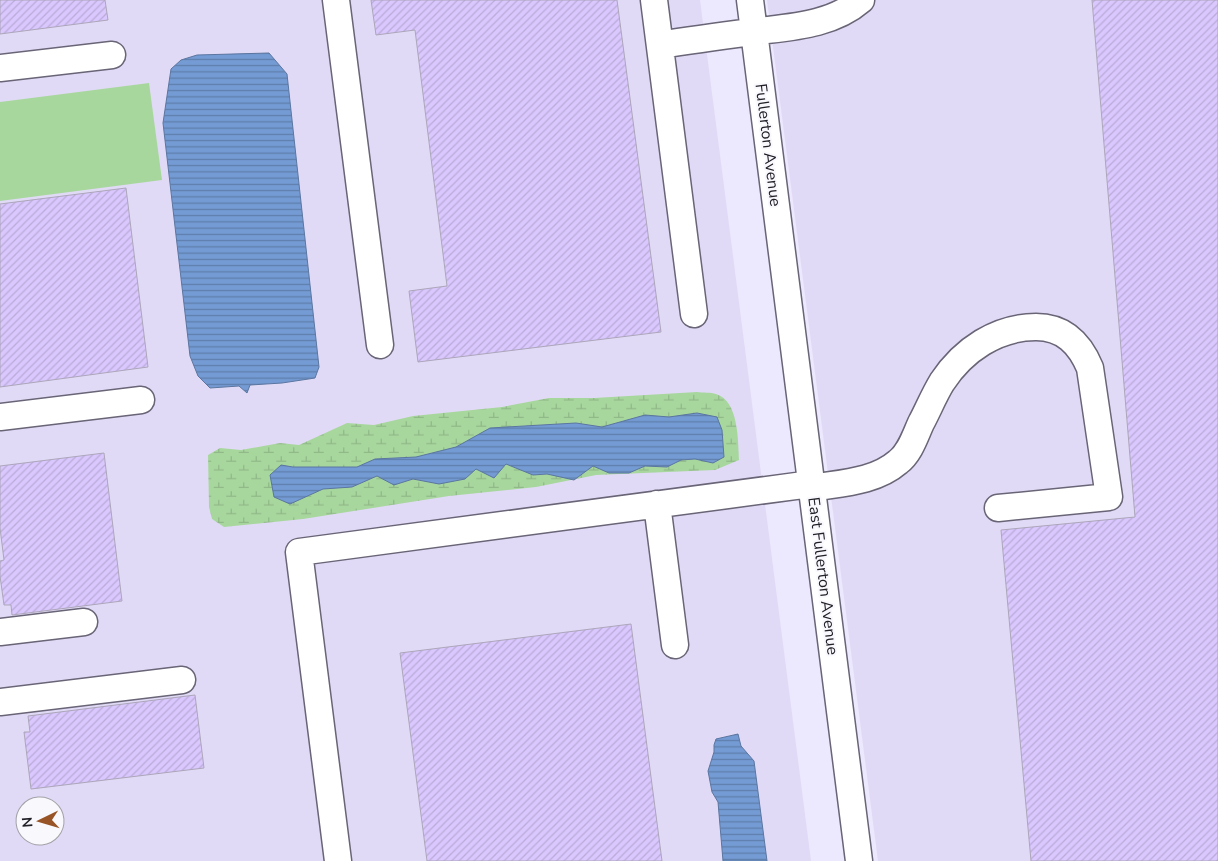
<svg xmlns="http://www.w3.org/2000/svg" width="1218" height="861" font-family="'Nunito Sans',sans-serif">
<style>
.built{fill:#e1daf6;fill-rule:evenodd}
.green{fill:#a8d79e}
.wetland{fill:url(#wetland-marsh)}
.water{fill:url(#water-rules);stroke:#5b76a0}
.building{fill:url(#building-hatch);stroke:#aca6ba}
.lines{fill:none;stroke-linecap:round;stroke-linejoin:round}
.minor-casing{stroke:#696476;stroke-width:29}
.minor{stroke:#fff;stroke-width:26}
.labels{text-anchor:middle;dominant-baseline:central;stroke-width:4;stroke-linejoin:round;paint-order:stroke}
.street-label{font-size:16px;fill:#222028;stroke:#f9f8fc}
</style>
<defs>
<pattern id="wetland-marsh" width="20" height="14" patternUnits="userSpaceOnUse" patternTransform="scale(1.25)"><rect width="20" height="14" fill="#a8d79e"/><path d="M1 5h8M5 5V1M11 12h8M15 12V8" fill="none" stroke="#90b888"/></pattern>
<pattern id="water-rules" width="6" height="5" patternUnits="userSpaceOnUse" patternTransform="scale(1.25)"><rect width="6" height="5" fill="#749bd4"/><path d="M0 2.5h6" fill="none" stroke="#5f7eac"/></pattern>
<pattern id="building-hatch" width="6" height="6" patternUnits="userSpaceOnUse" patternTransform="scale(1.25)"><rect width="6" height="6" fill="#d9c7fd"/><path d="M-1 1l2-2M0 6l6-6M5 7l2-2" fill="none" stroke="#baabd9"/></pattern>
</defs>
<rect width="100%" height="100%" fill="#ece8fd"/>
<!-- built -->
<path class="built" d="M0,0H700L811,861H0ZM25,806H55V836H25Z
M767,0H1218V861H878Z"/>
<!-- green -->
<path class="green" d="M149,83L162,180L0,201V102Z"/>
<!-- wetland -->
<path class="wetland" d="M697,392C703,393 711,392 716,394C739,401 738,441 739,460L715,470L596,475L536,487L449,496L303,519L224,527L212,519L209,507L208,455L220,448L241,450L280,443L299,445L347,423L374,425L413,416L502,407L549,398H594Z"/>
<!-- water -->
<path class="water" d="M269,53L287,74L319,367L315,378L282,383L250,385L247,393L239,386L210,388L198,376L190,356L163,123L171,69L181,60L197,55Z
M697,413L717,417L722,430L724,457L713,463L695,459L681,460L667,467L645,466L629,473H609L593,466L574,480L547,474L533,475L506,464L494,478L476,469L465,479L439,484L413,479L394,485L377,476L352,487L323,489L290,504L274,497L270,475L281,465L293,467H357L375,459L416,457L456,447L490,428L576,423L602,427L645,415L669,417Z
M738,734L741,746L754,761L767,861H723L718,802L712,792L708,771L714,752V745L716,739Z"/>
<!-- building -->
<path class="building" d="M0,0H105L108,20L0,34Z
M371,0H617L661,332L418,362L409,291L447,286L415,30L376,35Z
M1092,0H1218V861H1031L1001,530L1135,517Z
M126,188L148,367L0,387V204Z
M104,453L122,601L12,615L11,605H4L0,576V561L4,560L0,528V466Z
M631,624L662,861H427L400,653Z
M195,695L204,768L31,789L24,732H30L28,716Z"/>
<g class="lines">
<!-- minor casing -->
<g class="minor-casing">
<path id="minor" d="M336,0L380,345
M654,0L694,314
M750,0L859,861
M660,45C691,40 721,36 752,32C789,27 831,26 861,0
M0,68L112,55
M0,417L141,400
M812,488C841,483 875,482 898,462C910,453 915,436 921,423C928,410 934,395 942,382C963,350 997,327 1036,327C1064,327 1080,344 1090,368L1109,497L998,508
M657,504L675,645
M0,632L84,622
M0,702L182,680
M338,861L299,552L811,484"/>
</g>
<!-- minor -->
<use href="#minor" class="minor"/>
</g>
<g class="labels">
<!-- street labels -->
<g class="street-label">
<text transform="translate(768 145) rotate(83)">Fullerton Avenue</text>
<text transform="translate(823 576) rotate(83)">East Fullerton Avenue</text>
</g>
</g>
<!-- north arrow -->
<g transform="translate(40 821) rotate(265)"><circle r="24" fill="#f9f8fc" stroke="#a3a2a7"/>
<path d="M0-4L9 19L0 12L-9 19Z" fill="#985426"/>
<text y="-8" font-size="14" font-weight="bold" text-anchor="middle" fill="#222028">N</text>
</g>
</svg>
